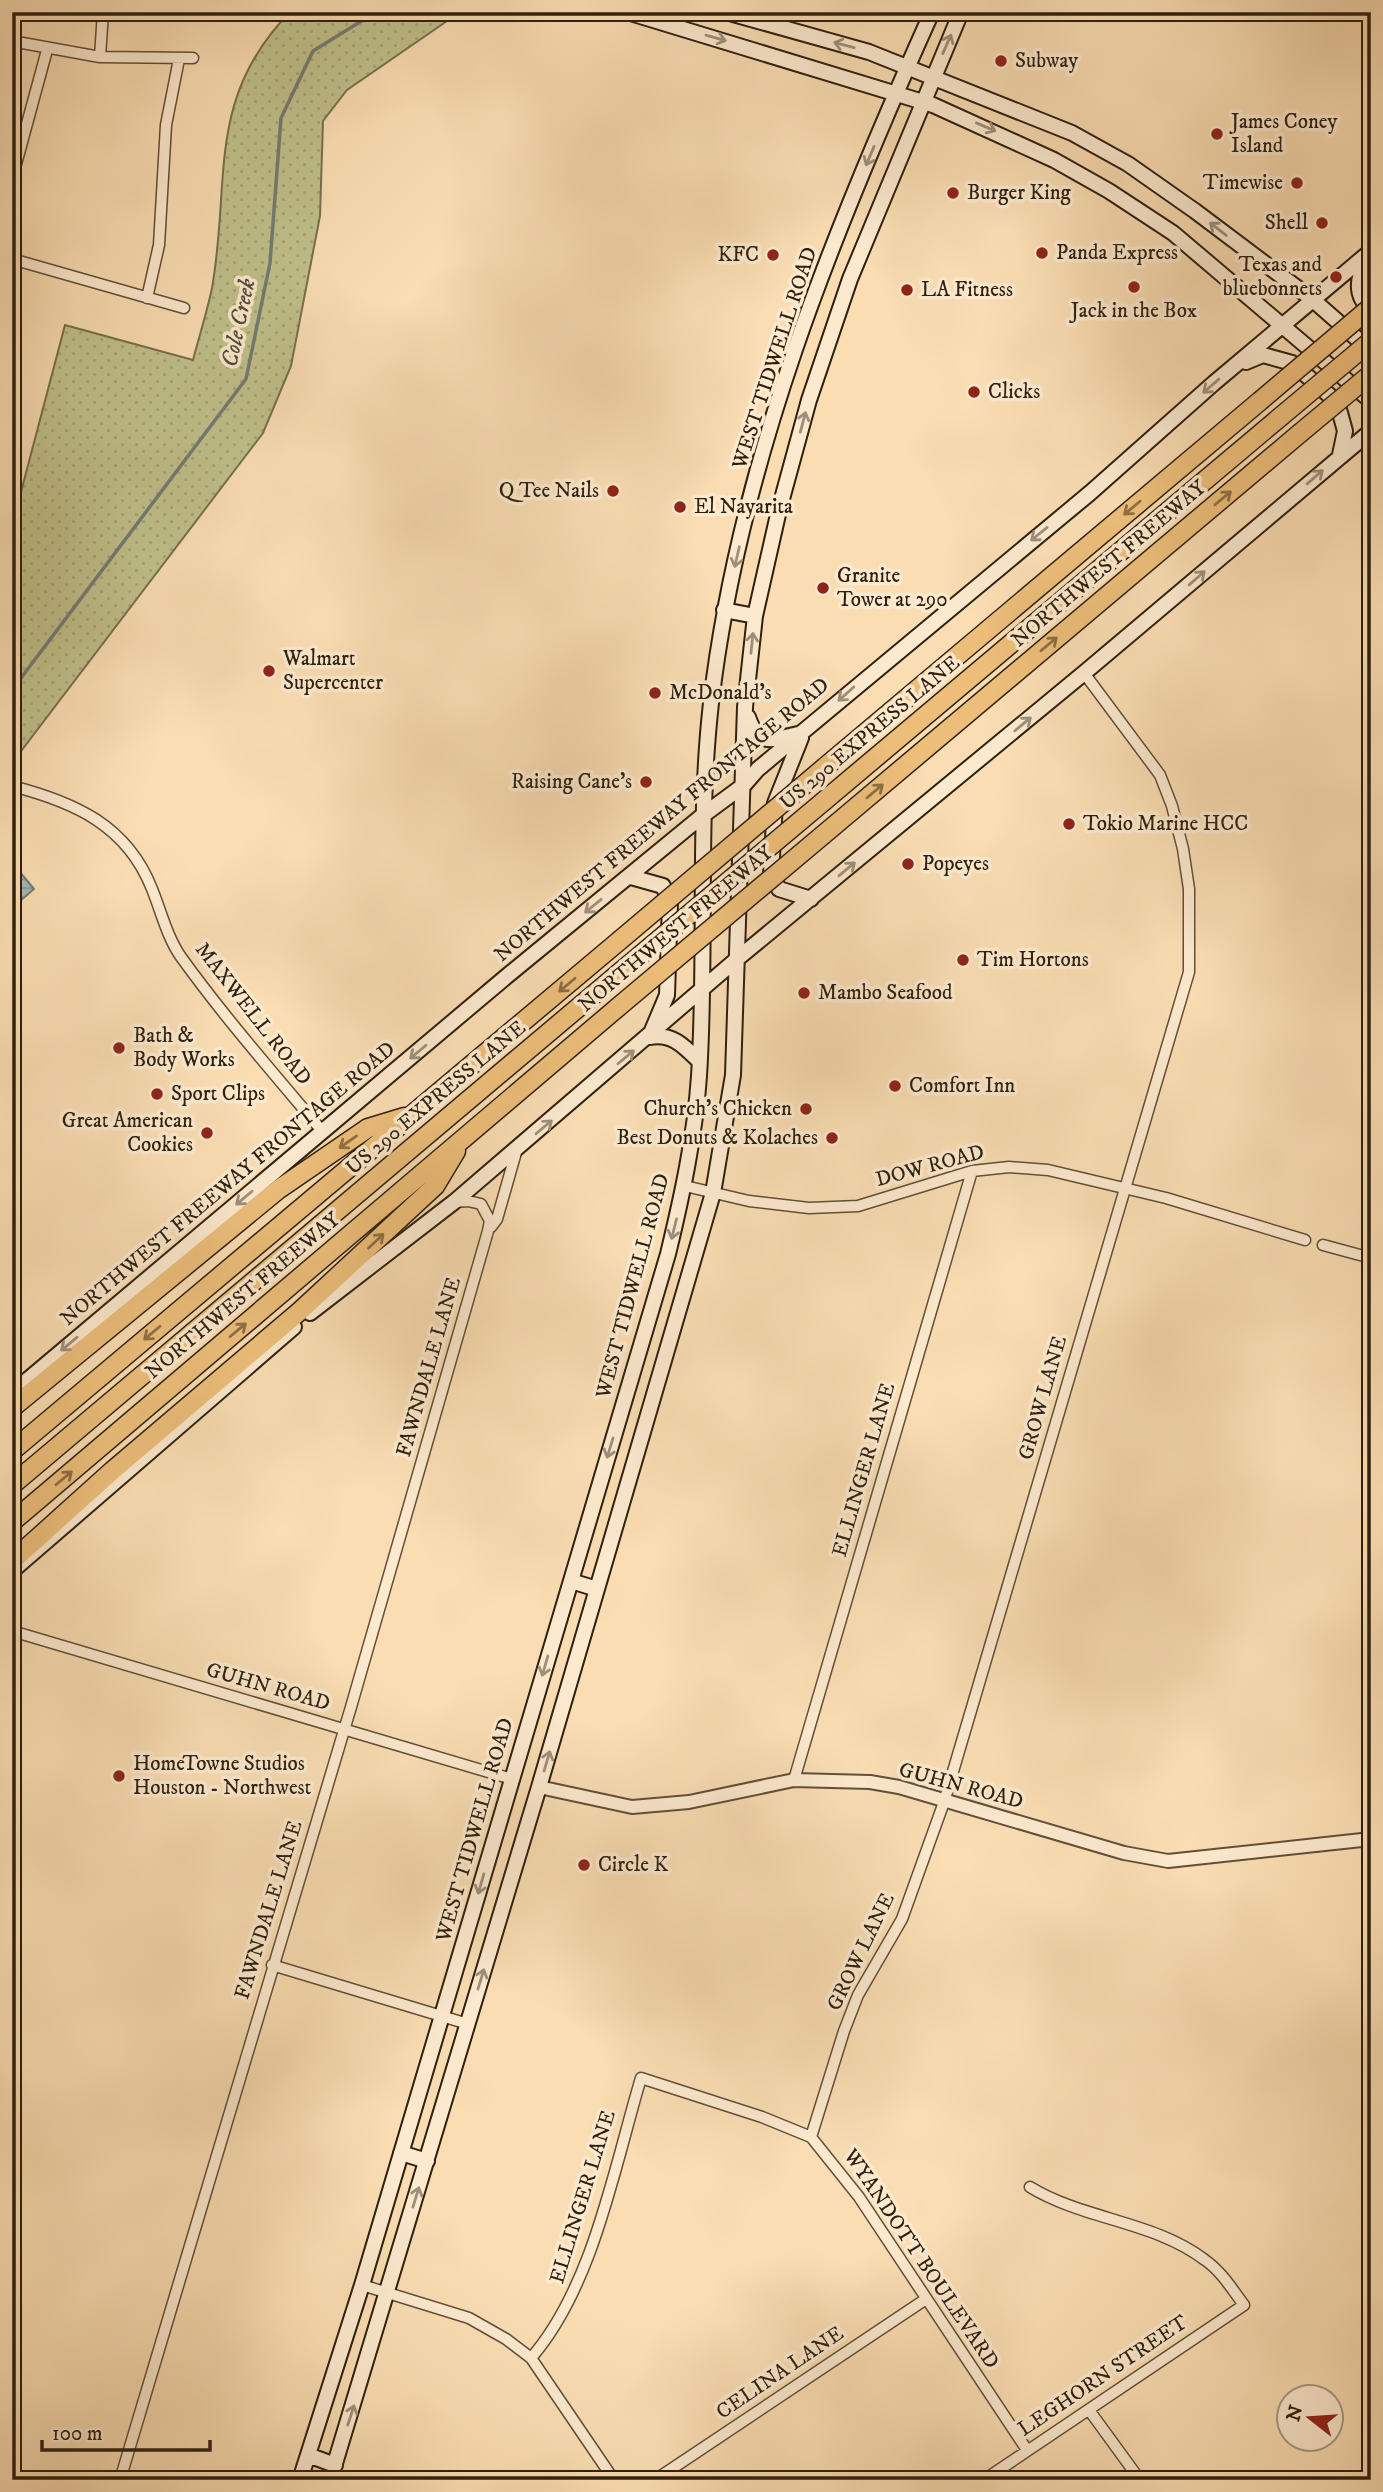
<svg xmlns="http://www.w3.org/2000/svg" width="1383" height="2492" font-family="'IM FELL DW Pica',serif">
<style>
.grass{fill:url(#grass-dots);stroke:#77704d;stroke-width:2}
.water{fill:url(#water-rules);stroke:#747c74;stroke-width:2}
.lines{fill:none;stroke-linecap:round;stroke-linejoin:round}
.stream{stroke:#747c74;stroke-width:3.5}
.minor-casing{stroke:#614f38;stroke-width:13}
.tertiary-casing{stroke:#614f38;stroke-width:16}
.secondary-casing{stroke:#2e200f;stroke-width:18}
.motorway-casing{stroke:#2e200f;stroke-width:21}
.minor{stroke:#fce9ce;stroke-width:10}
.tertiary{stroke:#fce9ce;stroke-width:12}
.secondary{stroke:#fce9ce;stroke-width:14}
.motorway{stroke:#edbe7a;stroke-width:18}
.motorway-bridge-casing{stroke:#2e200f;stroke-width:21;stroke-linecap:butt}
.motorway-bridge{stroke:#edbe7a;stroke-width:18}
.oneway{stroke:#9f8f78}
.oneway2{stroke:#8e6f44}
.poi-dot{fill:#8f2418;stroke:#fce9ce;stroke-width:2.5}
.labels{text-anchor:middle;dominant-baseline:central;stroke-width:7;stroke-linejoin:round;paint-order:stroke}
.poi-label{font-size:21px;fill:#2e200f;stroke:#fce9ce;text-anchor:start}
.street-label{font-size:21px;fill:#2e200f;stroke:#fce9ce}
.water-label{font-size:23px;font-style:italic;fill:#514e41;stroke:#fce9ce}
</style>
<defs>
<pattern id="grass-dots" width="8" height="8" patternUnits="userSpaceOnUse" patternTransform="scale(1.75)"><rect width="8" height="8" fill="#c0c08b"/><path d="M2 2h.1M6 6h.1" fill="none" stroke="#a5a577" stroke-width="1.8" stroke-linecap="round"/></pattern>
<pattern id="water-rules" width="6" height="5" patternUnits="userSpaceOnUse" patternTransform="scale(1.75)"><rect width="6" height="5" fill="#a2b9b7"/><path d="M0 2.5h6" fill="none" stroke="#849693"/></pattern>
</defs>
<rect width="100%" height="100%" fill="#faddb3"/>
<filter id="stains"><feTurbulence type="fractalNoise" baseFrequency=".00286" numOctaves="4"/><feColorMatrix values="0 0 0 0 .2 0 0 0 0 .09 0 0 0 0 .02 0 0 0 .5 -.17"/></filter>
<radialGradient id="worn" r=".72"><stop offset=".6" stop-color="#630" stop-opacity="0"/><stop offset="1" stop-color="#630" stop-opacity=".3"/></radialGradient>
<!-- grass -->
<path class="grass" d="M290,12H460L347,90L323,121L320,216L291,366L263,433L12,763V526L65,325L193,360C199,337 207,312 212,288C231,181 205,99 290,12Z"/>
<!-- water -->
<path class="water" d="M12,868L20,872L34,889L12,908Z"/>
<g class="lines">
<!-- stream -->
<path class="stream" d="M12,690L246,379L270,263L281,118L313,51L376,12"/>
<!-- minor casing -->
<g class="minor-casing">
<path id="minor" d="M17,42L100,57L193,58
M100,57L103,12
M12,179L47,50
M12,259L184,308
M147,298L159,245L166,125L179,59
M12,786C74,802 127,825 152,889C161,911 167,937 181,957C225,1018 275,1075 323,1132
M685,1186L749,1201L809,1208L858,1206L972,1171L1009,1167L1048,1170L1166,1198L1305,1240
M491,1227L497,1219L517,1149
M1323,1245L1371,1258
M12,1631L512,1779
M794,1780L972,1171
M272,1965L468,2024
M811,2137L844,2031L858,1995L902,1919L944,1802L1189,972V889L1183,849L1172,806L1160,775L1084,673
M362,2285L469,2318L506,2339L531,2358L614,2480
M531,2358C593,2287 614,2168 641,2078L762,2117L811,2137L859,2197L1027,2450
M1089,2410L1140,2480
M12,2476L27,2480
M120,2480L351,1707L488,1231L490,1221L481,1204L468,1201L454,1202
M655,2480L926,2299
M984,2480L1244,2305C1232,2289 1221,2271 1205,2260C1154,2221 1084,2220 1030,2187"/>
</g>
<!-- tertiary casing -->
<g class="tertiary-casing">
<path id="tertiary" d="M539,1787L632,1807L689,1802L794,1780L870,1782L899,1787L1124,1853L1168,1861L1371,1839"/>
</g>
<!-- secondary casing -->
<g class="secondary-casing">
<path id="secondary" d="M627,12L933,105L1054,160L1109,191L1173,233L1371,401
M726,12L869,52L1072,133L1128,164L1195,211L1312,299L1371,351
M1367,255C1359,276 1352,294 1371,310
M1246,362L1263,355L1292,363L1337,402L1345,431L1340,455
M724,610L755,616
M748,717C758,747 772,740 798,734
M801,738L775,803L771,874L779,889L811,899
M631,877L663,886L670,902L667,995L651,1033
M650,1037C672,1033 684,1046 699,1061
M310,1313L454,1202L737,959L1084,673L1371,431
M12,1393L507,976L702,816L744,785L758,769L1090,493L1214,383L1371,251
M12,1571L294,1327
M571,1581L597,1589
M401,2153L427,2161
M308,2455L335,2465
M300,2480L362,2285L668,1254C682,1196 695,1136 699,1076C707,952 697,827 711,703C739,462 833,232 932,12
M330,2480L539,1787L713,1193L733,1075L745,707L755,616L779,510L809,400L850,279L961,12"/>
</g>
<!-- motorway casing -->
<g class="motorway-casing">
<path id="motorway" d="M825,767L1260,401
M824,801L1279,418
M823,835L1299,434
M12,1408L279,1189L368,1128L404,1117
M12,1451L619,941
M12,1485L618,974
M12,1522L617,1008
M12,1561L112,1471L300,1311L435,1186L456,1151"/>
</g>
<!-- minor -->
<use href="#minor" class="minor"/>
<!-- tertiary -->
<use href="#tertiary" class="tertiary"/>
<!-- secondary -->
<use href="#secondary" class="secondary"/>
<!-- motorway -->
<use href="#motorway" class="motorway"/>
<!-- motorway-bridge casing -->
<g class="motorway-bridge-casing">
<path id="motorway-bridge" d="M1260,401L1371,307
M1279,418L1371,341
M1299,434L1371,374
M619,941L825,767
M618,974L824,801
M617,1008L823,835"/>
</g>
<!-- motorway-bridge -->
<use href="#motorway-bridge" class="motorway-bridge"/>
</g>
<!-- one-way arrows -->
<defs><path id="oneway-shaft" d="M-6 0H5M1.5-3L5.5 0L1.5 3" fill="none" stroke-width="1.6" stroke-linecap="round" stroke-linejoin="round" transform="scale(1.75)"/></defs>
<g class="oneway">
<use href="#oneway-shaft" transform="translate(716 38) rotate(16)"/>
<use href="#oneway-shaft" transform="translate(947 44) rotate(-66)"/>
<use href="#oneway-shaft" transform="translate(844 45) rotate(-165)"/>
<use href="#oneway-shaft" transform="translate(986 127) rotate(23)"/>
<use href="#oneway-shaft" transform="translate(870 156) rotate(113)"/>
<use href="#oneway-shaft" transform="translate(1218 229) rotate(-142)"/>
<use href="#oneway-shaft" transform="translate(1211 386) rotate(139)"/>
<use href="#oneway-shaft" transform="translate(803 422) rotate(-75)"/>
<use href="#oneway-shaft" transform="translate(1315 477) rotate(-41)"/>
<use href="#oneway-shaft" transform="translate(1039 534) rotate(141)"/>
<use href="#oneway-shaft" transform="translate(737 557) rotate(103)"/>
<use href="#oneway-shaft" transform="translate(1197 578) rotate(-41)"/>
<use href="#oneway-shaft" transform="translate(752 643) rotate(-84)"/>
<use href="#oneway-shaft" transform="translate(846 694) rotate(138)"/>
<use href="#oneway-shaft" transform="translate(1023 724) rotate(-40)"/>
<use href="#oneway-shaft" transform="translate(847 869) rotate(-40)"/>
<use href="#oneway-shaft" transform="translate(593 906) rotate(141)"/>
<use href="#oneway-shaft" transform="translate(418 1052) rotate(140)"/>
<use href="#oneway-shaft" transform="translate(626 1057) rotate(-40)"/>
<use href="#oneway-shaft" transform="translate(544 1127) rotate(-40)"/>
<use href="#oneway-shaft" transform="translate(244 1198) rotate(140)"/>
<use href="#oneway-shaft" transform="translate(674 1229) rotate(104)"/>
<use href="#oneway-shaft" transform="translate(69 1344) rotate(140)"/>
<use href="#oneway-shaft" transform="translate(610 1448) rotate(107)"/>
<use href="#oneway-shaft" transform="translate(545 1666) rotate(106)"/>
<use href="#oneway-shaft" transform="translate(547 1761) rotate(-74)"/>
<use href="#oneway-shaft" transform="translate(481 1884) rotate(106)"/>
<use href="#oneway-shaft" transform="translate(481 1979) rotate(-73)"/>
<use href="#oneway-shaft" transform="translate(416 2197) rotate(-73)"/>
<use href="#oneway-shaft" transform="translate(351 2415) rotate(-72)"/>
</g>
<g class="oneway2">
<use href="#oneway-shaft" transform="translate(1223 498) rotate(-40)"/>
<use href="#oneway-shaft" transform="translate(1132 508) rotate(140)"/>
<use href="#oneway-shaft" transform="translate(1049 644) rotate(-40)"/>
<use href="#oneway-shaft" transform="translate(875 791) rotate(-40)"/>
<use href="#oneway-shaft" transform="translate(567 985) rotate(140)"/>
<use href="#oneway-shaft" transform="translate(348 1142) rotate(145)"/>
<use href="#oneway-shaft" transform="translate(376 1241) rotate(-43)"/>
<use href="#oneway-shaft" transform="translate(238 1330) rotate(-40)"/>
<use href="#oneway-shaft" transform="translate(152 1333) rotate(140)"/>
<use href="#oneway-shaft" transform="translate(64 1478) rotate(-40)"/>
</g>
<!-- markers -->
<g class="poi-dot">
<circle cx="1001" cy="61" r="7"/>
<circle cx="1217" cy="134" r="7"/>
<circle cx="1297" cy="183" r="7"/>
<circle cx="953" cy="193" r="7"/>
<circle cx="1322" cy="223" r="7"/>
<circle cx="1042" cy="253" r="7"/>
<circle cx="773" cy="255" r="7"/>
<circle cx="1336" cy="277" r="7"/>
<circle cx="1134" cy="287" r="7"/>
<circle cx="907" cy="290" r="7"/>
<circle cx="974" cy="392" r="7"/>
<circle cx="613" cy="491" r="7"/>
<circle cx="680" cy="507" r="7"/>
<circle cx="823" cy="588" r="7"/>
<circle cx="269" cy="671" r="7"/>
<circle cx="655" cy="693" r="7"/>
<circle cx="646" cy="782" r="7"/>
<circle cx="1069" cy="824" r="7"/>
<circle cx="908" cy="864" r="7"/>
<circle cx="963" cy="960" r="7"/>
<circle cx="804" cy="993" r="7"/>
<circle cx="119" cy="1048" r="7"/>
<circle cx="895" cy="1086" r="7"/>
<circle cx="157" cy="1094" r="7"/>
<circle cx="806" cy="1109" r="7"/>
<circle cx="207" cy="1133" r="7"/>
<circle cx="832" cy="1138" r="7"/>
<circle cx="119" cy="1776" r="7"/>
<circle cx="584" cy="1865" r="7"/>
</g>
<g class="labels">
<!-- poi labels -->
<g class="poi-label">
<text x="1015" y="61">Subway</text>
<text x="1231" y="122">James Coney<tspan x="1231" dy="24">Island</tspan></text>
<text x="1283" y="183" text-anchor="end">Timewise</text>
<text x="967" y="193">Burger King</text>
<text x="1308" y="223" text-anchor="end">Shell</text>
<text x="1056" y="253">Panda Express</text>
<text x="759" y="255" text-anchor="end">KFC</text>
<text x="1322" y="265" text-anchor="end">Texas and<tspan x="1322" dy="24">bluebonnets</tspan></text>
<text x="921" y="290">LA Fitness</text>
<text x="1134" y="311" text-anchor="middle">Jack in the Box</text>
<text x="988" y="392">Clicks</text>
<text x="599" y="491" text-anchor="end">Q Tee Nails</text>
<text x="694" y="507">El Nayarita</text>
<text x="837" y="576">Granite<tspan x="837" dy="24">Tower at 290</tspan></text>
<text x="283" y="659">Walmart<tspan x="283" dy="24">Supercenter</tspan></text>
<text x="669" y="693">McDonald's</text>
<text x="632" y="782" text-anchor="end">Raising Cane's</text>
<text x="1083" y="824">Tokio Marine HCC</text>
<text x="922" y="864">Popeyes</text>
<text x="977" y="960">Tim Hortons</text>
<text x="818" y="993">Mambo Seafood</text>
<text x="133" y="1036">Bath &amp;<tspan x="133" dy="24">Body Works</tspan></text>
<text x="909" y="1086">Comfort Inn</text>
<text x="171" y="1094">Sport Clips</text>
<text x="792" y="1109" text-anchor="end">Church's Chicken</text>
<text x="193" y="1121" text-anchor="end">Great American<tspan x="193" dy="24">Cookies</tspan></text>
<text x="818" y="1138" text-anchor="end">Best Donuts &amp; Kolaches</text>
<text x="133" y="1764">HomeTowne Studios<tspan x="133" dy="24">Houston - Northwest</tspan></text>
<text x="598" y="1865">Circle K</text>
</g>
<!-- street labels -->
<g class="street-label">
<text transform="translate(775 358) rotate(-72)">WEST TIDWELL ROAD</text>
<text transform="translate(1109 564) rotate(-40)">NORTHWEST FREEWAY</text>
<text transform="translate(870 733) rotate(-40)">US 290 EXPRESS LANE</text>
<text transform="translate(662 820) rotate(-40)">NORTHWEST FREEWAY FRONTAGE ROAD</text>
<text transform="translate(676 929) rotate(-40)">NORTHWEST FREEWAY</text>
<text transform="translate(253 1014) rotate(52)">MAXWELL ROAD</text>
<text transform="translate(436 1098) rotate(-40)">US 290 EXPRESS LANE</text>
<text transform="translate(930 1166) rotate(-15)">DOW ROAD</text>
<text transform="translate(228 1184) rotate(-40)">NORTHWEST FREEWAY FRONTAGE ROAD</text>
<text transform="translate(633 1286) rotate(-75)">WEST TIDWELL ROAD</text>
<text transform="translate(243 1296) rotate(-40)">NORTHWEST FREEWAY</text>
<text transform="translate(429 1367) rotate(-74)">FAWNDALE LANE</text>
<text transform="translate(1043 1398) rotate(-74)">GROW LANE</text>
<text transform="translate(864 1470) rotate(-74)">ELLINGER LANE</text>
<text transform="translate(268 1687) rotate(16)">GUHN ROAD</text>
<text transform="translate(961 1786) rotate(15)">GUHN ROAD</text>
<text transform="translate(475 1830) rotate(-74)">WEST TIDWELL ROAD</text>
<text transform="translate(269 1910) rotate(-73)">FAWNDALE LANE</text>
<text transform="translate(861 1952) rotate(-64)">GROW LANE</text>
<text transform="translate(583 2197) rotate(-73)">ELLINGER LANE</text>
<text transform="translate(921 2259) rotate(56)">WYANDOTT BOULEVARD</text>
<text transform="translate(780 2373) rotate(-34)">CELINA LANE</text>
<text transform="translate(1103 2376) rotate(-34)">LEGHORN STREET</text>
</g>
<!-- water labels -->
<g class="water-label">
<text transform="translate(239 323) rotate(-78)">Cole Creek</text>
</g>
</g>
<!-- margin -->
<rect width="1383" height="2492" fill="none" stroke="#faddb3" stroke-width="42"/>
<rect x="14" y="14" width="1355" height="2464" fill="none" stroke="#2e200f" stroke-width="3.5"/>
<rect x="21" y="21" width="1341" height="2450" fill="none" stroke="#2e200f" stroke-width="2"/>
<!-- north arrow -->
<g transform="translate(1310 2418) rotate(287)"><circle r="33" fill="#fce9ce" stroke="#aa9982" stroke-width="2"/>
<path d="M0-5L12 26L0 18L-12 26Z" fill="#8f2418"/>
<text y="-10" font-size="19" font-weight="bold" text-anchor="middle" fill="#2e200f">N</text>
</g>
<!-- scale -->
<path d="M42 2440v10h168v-10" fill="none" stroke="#2e200f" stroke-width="3.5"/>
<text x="52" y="2440" font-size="21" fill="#2e200f" stroke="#fce9ce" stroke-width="5" paint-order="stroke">100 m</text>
<rect width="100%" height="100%" filter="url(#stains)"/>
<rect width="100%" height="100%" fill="url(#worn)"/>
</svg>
